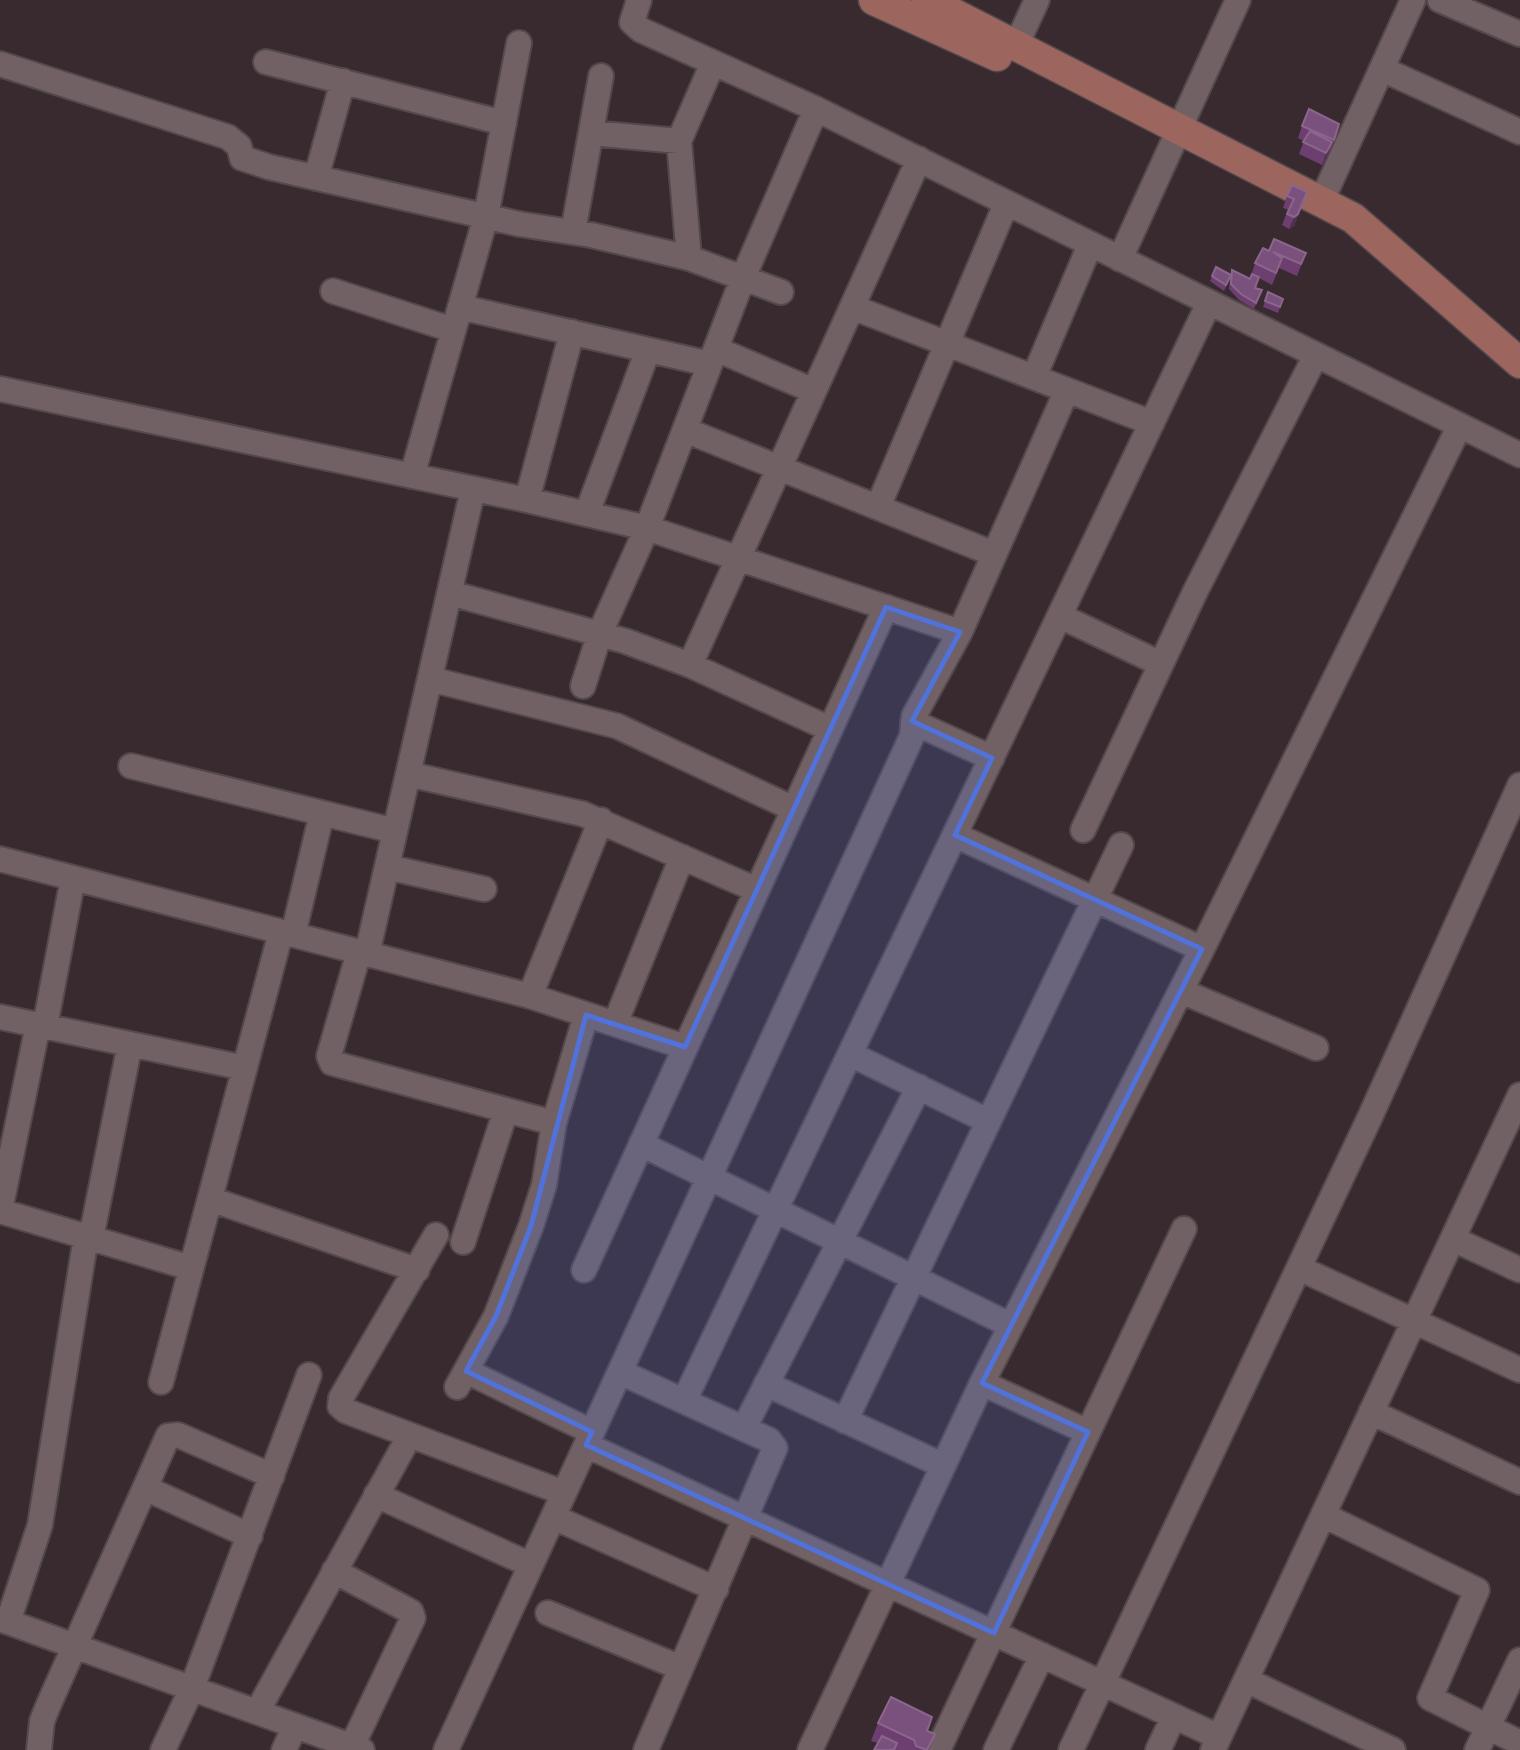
<svg xmlns="http://www.w3.org/2000/svg" width="1520" height="1750" font-family="Lato,sans-serif">
<style>
.lines{fill:none;stroke-linecap:round;stroke-linejoin:round}
.minor-casing{stroke:#53484c;stroke-width:28}
.major-casing{stroke:#53484c;stroke-width:33}
.minor{stroke:#716165;stroke-width:24}
.major{stroke:#9c665e;stroke-width:30}
.wall{fill:#6c3f70}
.shaded-wall{fill:#522f51}
.building{fill:#7a507c;stroke:#8b668c;stroke-width:2}
.marked{fill:#5072da;fill-opacity:0.2;stroke:#5072da;stroke-width:5;stroke-linejoin:round}
</style>
<rect width="100%" height="100%" fill="#382a2f"/>
<g class="lines">
<!-- minor casing -->
<g class="minor-casing">
<path id="minor" d="M639,0L632,22L641,30L816,109L1520,455
M1440,0L1520,34
M1020,37L1037,0
M266,62L504,123
M0,64L228,137L239,146L242,158L269,167L519,224L591,235L689,258L781,292
M1382,69L1520,132
M591,133L679,141
M316,178L343,81
M1322,200L1413,0
M573,232L601,76
M689,258L679,141L713,63
M1120,259L1238,0
M333,291L453,330
M460,307L710,364
M852,307L1152,423
M716,349L814,391
M1034,377L1090,245
M0,389L527,500L647,528L960,632
M685,430L994,554
M412,476L486,216L519,43
M527,500L572,332
M878,507L1006,204
M587,513L648,350
M450,593L625,641L690,665L830,729
M1060,616L1161,664
M690,665L919,159
M430,679L617,726L794,809
M583,686L600,633L647,528L743,278L816,109
M913,722L992,758
M131,766L395,831
M408,774L583,814L757,890
M1083,830L1195,592L1316,355
M955,835L1202,949
M0,859L530,996L685,1047
M387,867L484,889
M293,935L322,813
M359,952L329,1056L332,1063L554,1123
M367,954L473,489
M1181,991L1316,1048
M530,996L601,820
M0,1017L245,1068
M615,1024L682,857
M45,1026L73,878
M850,1054L988,1121
M641,1144L1010,1325
M210,1199L417,1270
M0,1210L38,1025
M0,1211L191,1268
M436,1235L341,1398L340,1406L346,1411L564,1493
M91,1238L130,1044
M1453,1239L1520,1270
M463,1242L506,1110
M1299,1268L1520,1370
M584,1270L886,607
M466,1371L592,1432
M620,1372L769,1440L775,1448L646,1750
M161,1382L281,932
M982,1383L1088,1432
M766,1384L942,1465
M457,1387L496,1316L531,1226L544,1185L554,1123L586,1015
M684,1401L1209,303
M1371,1412L1520,1482
M845,1421L1121,845
M744,1428L919,1087
M586,1445L1219,1737
M145,1488L250,1536
M376,1495L531,1565
M1323,1515L1477,1590L1430,1698L1520,1743
M553,1517L716,1589
M334,1571L404,1608L411,1612L413,1618L352,1746
M548,1613L681,1668
M0,1619L362,1750
M8,1622L40,1525L86,1237
M1246,1680L1393,1750
M257,1712L410,1435
M39,1750L42,1721L48,1706L168,1436L178,1435L272,1476
M163,1750L192,1688L309,1375
M284,1750L295,1726
M446,1750L912,736L914,716L960,632L1067,390
M810,1750L982,1383L1202,949L1459,427
M938,1750L1184,1229
M996,1750L1042,1655
M1071,1750L1370,1117L1520,785
M1158,1750L1174,1716
M1213,1750L1520,1095
M1477,1750L1520,1660"/>
</g>
<!-- major casing -->
<g class="major-casing">
<path id="major" d="M874,0L997,56
M927,0L1353,218L1520,363"/>
</g>
<!-- minor -->
<use href="#minor" class="minor"/>
<!-- major -->
<use href="#major" class="major"/>
</g>
<!-- wall -->
<path class="wall" d="M1339,124L1330,151L1322,165L1299,154L1304,141L1298,138L1302,126Z
M1307,192L1294,226L1289,229L1282,225L1288,210L1283,208L1287,196Z
M1269,251L1306,253L1297,276L1279,268L1272,285L1259,278L1255,288L1262,290L1254,309L1239,300L1229,289L1230,278L1224,291L1210,281L1216,267L1231,274L1232,270L1250,279L1255,263Z
M1268,292L1283,299L1278,313L1263,307Z
M878,1723L927,1731L935,1734L929,1750H874L878,1743L871,1741Z"/>
<!-- shaded-wall -->
<path class="shaded-wall" d="M1332,142L1328,154L1322,165L1326,153Z
M1307,192L1294,226L1289,229L1294,217Z"/>
<!-- building -->
<path class="building" d="M1309,109L1339,124L1334,140L1302,126Z
M1310,131L1332,142L1326,153L1303,142Z
M1292,185L1307,192L1298,214L1294,217L1287,214L1294,199L1287,196Z
M1274,239L1306,253L1301,264L1273,252L1282,258L1276,273L1255,263L1263,248L1269,251Z
M1216,267L1231,275L1226,285L1212,276Z
M1232,270L1250,279L1252,274L1259,277L1255,288L1262,290L1256,303L1241,294L1231,284Z
M1268,292L1283,299L1280,307L1265,301Z
M891,1697L932,1717L927,1731L935,1734L927,1750L916,1746L914,1740L878,1723Z
M882,1736L897,1743L894,1750H874Z"/>
<!-- marked area -->
<path class="marked" d="M886,607L960,632L912,721L992,758L955,835L1202,949L982,1383L1088,1432L994,1633L586,1445L592,1432L466,1371L496,1316L531,1226L586,1015L685,1047Z"/>
</svg>
